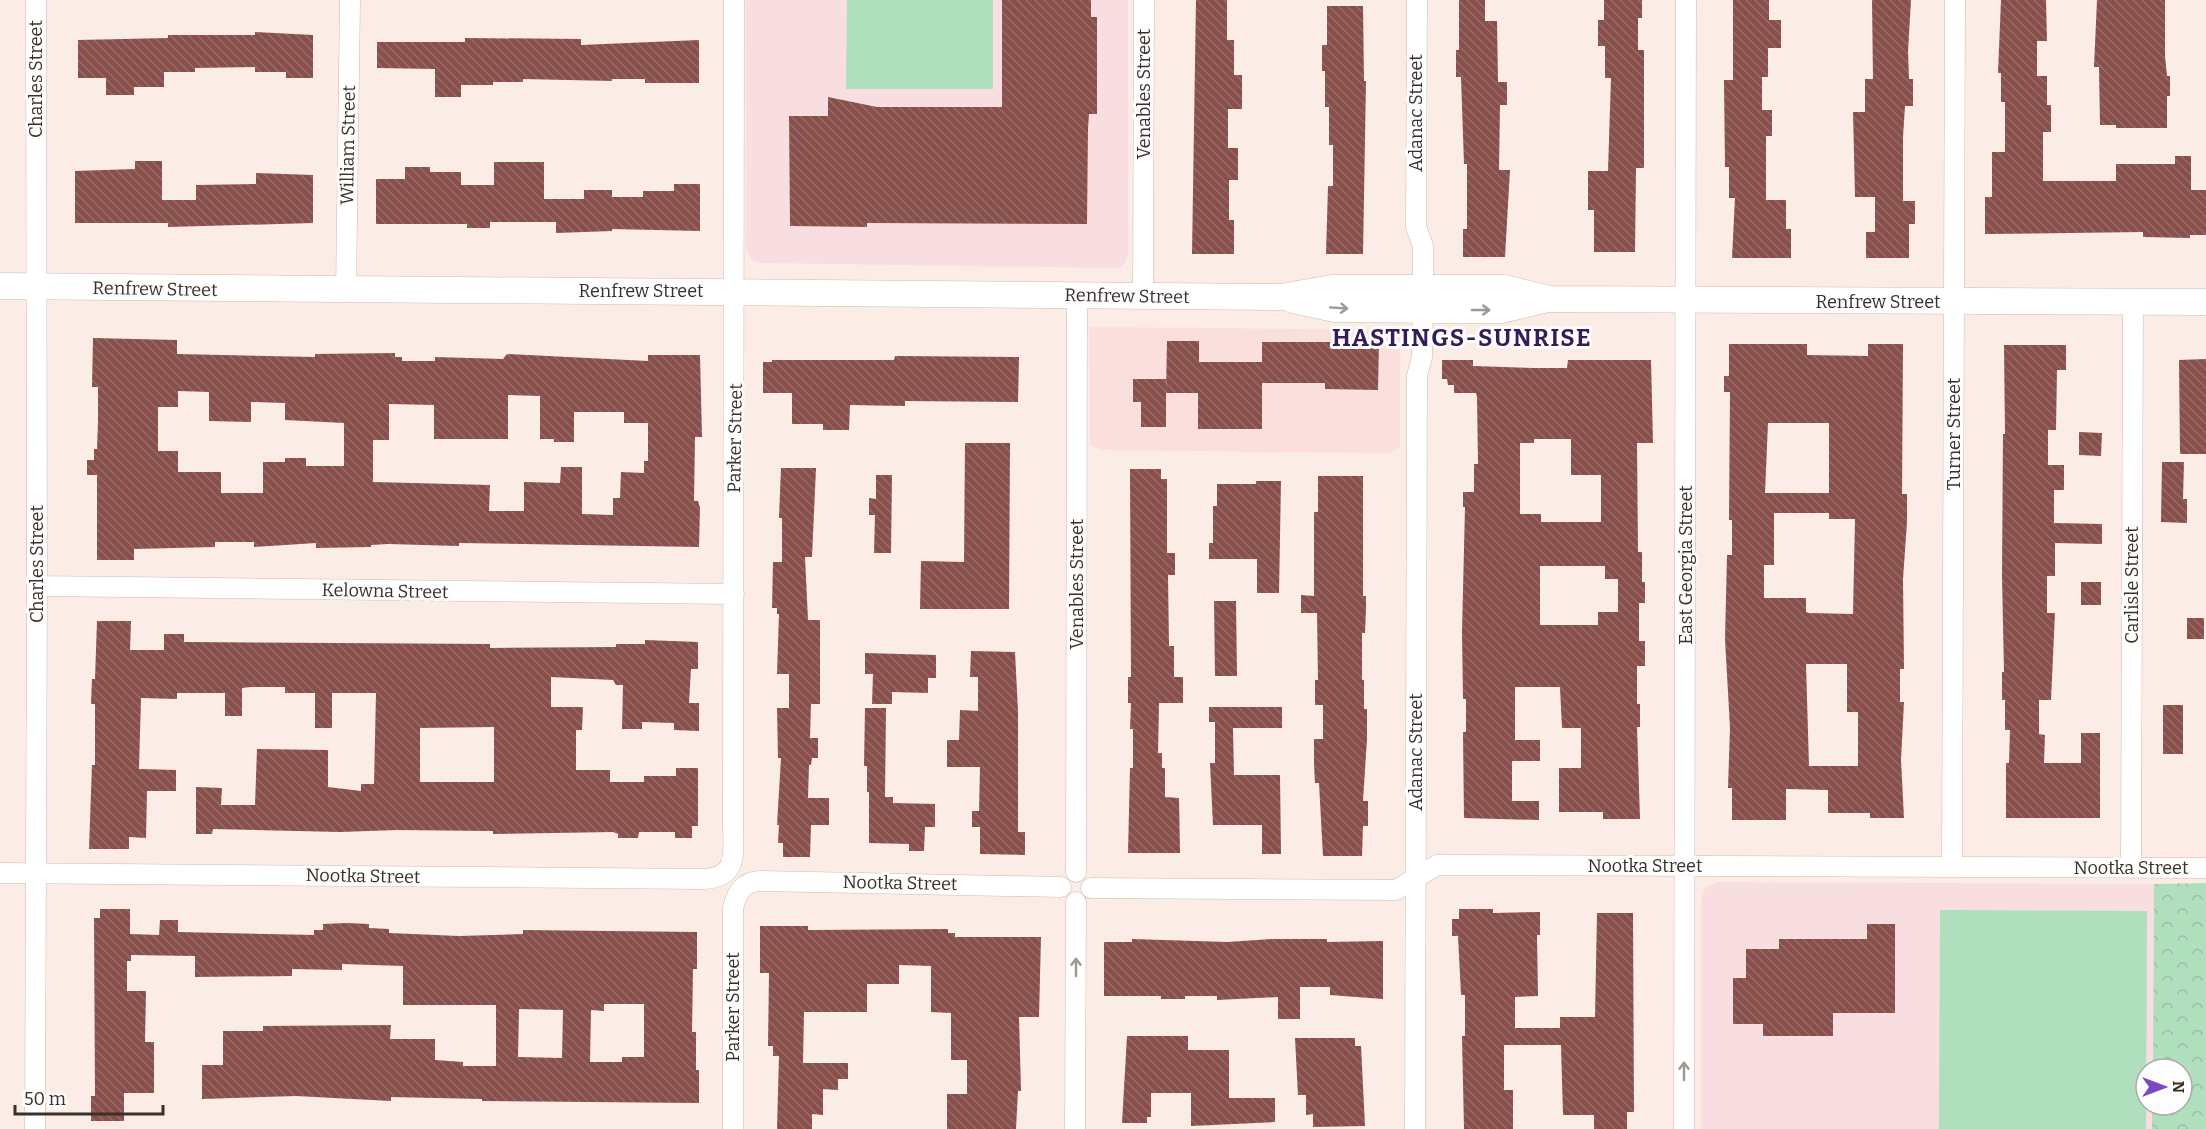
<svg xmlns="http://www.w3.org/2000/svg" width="2206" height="1129" font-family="Bitter,serif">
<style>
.commercial{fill:#fadfdd}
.education{fill:#f9dee1}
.park{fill:url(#park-crowns)}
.pitch{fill:#afdfbc}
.building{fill:url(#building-back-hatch);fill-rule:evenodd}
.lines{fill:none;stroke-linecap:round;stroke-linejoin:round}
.minor-casing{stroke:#d1b9b0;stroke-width:21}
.tertiary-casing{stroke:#d1b9b0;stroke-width:27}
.minor{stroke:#fff;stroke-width:20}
.tertiary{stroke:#fff;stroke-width:26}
.oneway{stroke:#9c9896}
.labels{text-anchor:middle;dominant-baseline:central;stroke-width:6;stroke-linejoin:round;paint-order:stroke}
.street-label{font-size:18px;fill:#39302c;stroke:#fdfdfd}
.district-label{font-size:24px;font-weight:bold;letter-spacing:1.5px;fill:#341d57;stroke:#fdfdfd}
</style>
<defs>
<pattern id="park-crowns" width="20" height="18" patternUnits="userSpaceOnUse" patternTransform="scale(1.5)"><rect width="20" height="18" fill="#afdfbc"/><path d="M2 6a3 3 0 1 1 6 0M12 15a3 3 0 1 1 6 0" fill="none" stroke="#97c0a2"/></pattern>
<pattern id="building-back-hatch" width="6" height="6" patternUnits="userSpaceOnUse" patternTransform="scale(1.5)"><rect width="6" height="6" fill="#884f4b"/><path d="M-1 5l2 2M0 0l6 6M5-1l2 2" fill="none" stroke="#976c68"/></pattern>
</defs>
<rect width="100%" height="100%" fill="#fbece6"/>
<!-- commercial -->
<path class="commercial" d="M1089,327L1400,330V446L1391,453L1105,450L1093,447L1090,444Z"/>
<!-- education -->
<path class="education" d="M746,0H1128V253L1126,262L1121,267L1113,268L763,263L753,261L746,250Z
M1717,882L2154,884L2153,1069H2146V1105H2152V1129H1701V900L1705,888Z"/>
<!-- park -->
<path class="park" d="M2206,883V1129H2152V1105H2182V1069H2153L2154,884Z"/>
<!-- pitch -->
<path class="pitch" d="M847,0H993V89H846Z
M1940,910L2147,911L2146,1129H1939Z"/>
<!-- building -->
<path class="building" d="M1002,0H1091V17H1097V114H1089L1088,129L1087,224L867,223V227L790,226L789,116H828V97L877,107H1002Z
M1196,0H1227V40H1234V75H1242V109H1228V148H1238V180H1229V220H1234V254H1192Z
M1459,0H1485V21H1497L1498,82H1507V105H1500L1499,170H1510L1505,257H1463V229H1467V164H1464L1461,77H1456V50H1459Z
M1604,0H1642V18H1638V50H1644V168H1636L1635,252H1594V210H1588V171H1608L1611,78H1605V46H1598V20H1604Z
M1733,0H1769V20H1781V48H1768V77H1762V110H1772V136H1766V200H1786V229H1791V258H1732L1735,198H1729V167H1725L1724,80H1733Z
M1872,0H1911L1908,51L1909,79H1913V106H1905L1903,137V201H1915V224H1909V258H1866V232H1875V197H1855L1853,112H1865V79H1873Z
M2001,0H2046L2047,41H2037V76H2047V105H2051V132H2043V181H2116V164H2175V156H2191V190H2206V235H2190V238L2143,237V232L1985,234V197H1992V152H2005V102H2001V73H1998Z
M2097,0H2165V56L2167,76H2170V96H2167V128H2116V125H2100L2099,67H2094Z
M1327,6H1363L1364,81H1366L1363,254H1326L1328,186H1333V145H1329V107H1325V71H1322V45H1327Z
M255,32L313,35V78H286V72H255V67L195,68V72H164V87H134V95H106V78H78V40L168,38V35H255Z
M465,38L581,39V45L699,40V83H645V79H612V81L523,79V82H493V85H461V97H435V69L377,68V42H465Z
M135,161H162V200H196V185L256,184V173L313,175V223L168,227V223H75V171L135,169Z
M494,162H544V199H584V190H612V197H643V191H674V184H700V231L612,229V231L556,233V222H490V228H467V224H376V179H405V167H430V172H461V185H494Z
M93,338L177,340V354L315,357V354L395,353V357H402V361H435V357L503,359L507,354L648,361V355H700L702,437H695L694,501H698L700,508L699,547L459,543V546L388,544L371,545V547L316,548V543L254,547V542H215V547L134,549V560H97V475H87V460H94V449H97L98,422V387H92ZM178,391L209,392V421L251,422V402L285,403V420L344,423V466H306V458H285V462H263V493H221V472H178V451H158V407H178ZM508,395L540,396V439H554V442H574V412H624V423H648V461H644V473L621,472L620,498H613V515L582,514V467H561L560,483L524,482V511H489L490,485L373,482V440H389V404L434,405V439H508Z
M1167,341H1199V362H1262V342H1379L1378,390L1325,389V383H1262V429H1198V393H1166Z
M1729,344H1807V355L1868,356V344H1903L1902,494H1907V522L1903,579L1904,669H1900V702H1904L1901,760L1904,818H1870V813H1828V790L1786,789V820H1732V788H1728L1730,728L1725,639L1727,555H1732V520H1729L1730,392H1724V376H1729ZM1768,423H1829V493H1765ZM1774,513H1829V519H1855L1853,614L1809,613L1806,612V598H1764V565H1774ZM1806,664H1847V712H1858V766H1809Z
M2004,345H2066V370H2057L2056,430H2048V465H2064V490H2054V523L2102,524V544L2055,543V576H2047V613H2055L2051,700H2039V734L2045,735L2044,763H2081V733H2100V818H2006V763H2009L2010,730H2005V700H2002V672H2004L2002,576L2003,434H2005Z
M895,356L1019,357L1018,402L905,401V406L850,405L849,430H823V424H792V393H763V362H772V360H894Z
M2206,359V454H2180L2179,360Z
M1442,360H1473V366L1533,368H1567L1568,360H1651L1653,443H1637L1638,552H1642V582H1645V603H1639V641H1645V666H1637V704H1640V727H1637L1640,819H1603V812H1559V768H1581V728H1562L1560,687H1515V740H1540V761H1512V801H1539V820L1464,818L1463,732H1466V699H1463L1462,633L1465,507H1463V492H1474V464H1478L1477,397L1476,393H1454V385H1448L1447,379H1442ZM1534,439H1571V475H1601V522H1541V514H1520V443H1534ZM1540,566H1605V579H1618V612H1598V625H1540Z
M1133,379H1166V427H1141V402H1133Z
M2079,432L2102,433L2101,456L2079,455Z
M965,443H1010L1009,609H920L921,561L964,562Z
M2162,462H2184L2183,499H2187V523L2161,522Z
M781,468H816L812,557H805L808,620H820V704H811L810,738H818V758H812L811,765H809L808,798H829V825H811L810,857H783V843H778L779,825H777L781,758H778L777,708H789V674H777L779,614H777V608H772L773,562H782V518H779Z
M1130,469H1161V479H1167V553H1175V575H1168L1169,646H1174V677H1183V703H1159L1158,753H1162V768H1165V797L1179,798L1180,853H1128L1130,768H1133V729H1130L1131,703H1128V677H1131Z
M876,475H892L891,553H874L875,515H869V498L876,499Z
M1318,476H1363V596H1366V609L1365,633H1362V680H1364V709H1367V739L1363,801H1368V826H1363L1362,856H1323L1319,783H1315L1314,764V739H1323V705H1315V680H1318L1317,613H1301V595L1314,596V512H1318Z
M1256,481H1281L1279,593H1257V559H1209V543H1213V506H1217V484H1256Z
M2081,582H2101V605H2081Z
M1214,601H1236L1237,676H1215Z
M2187,618H2204V639H2187Z
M97,621H131L130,650H164V634H184V642L490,644V648L616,647V644H645V640L698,642V669H691L689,703H699V731L674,730V723L642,722V729H622L623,685H616L613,680L551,677V707H583L582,730H576V770H610V782H644V776H676V768H698V826H692V838H675V832H639L638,838H618V834L613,832L493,834V831L397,830L340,832L213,829L212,834H196V787L222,788L221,805H255L257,749L328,750V787L361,791V784H374L376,693H332V728H315V693H285V687H251L242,688V716H225V693H177V699L141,698L139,769L176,770V791H147L146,838L129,837V849H89L92,765H95V704H91L92,679H95ZM494,727V782H420V728Z
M971,651L1015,652L1018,711V832H1025V855L980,854V827H972V811H979L980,767H947V740H959L960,710L978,711V677H970Z
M865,653L936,655V678H928V693L892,692V704H872L873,674H865Z
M2163,705H2183V754H2163Z
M1209,707H1282V728H1233L1234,775H1280L1281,854H1262V825H1213L1210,763H1215V722H1209Z
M865,708H886L885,797H893V803L935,804V827H925L924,851H909V844L869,843V792H867V766H864Z
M100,909H130V934L159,935L160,920H178V932L314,935V930H323V924L347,923L369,924V928L389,929V933L459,936L523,934V930L697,932V969H693L692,1032H696V1070H699V1103L482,1101V1099L391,1097V1101L296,1096L202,1099V1065H223V1031H263V1026L391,1025L390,1039H435V1060L463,1062V1066H496V1005H403V966L342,964V970L292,969V976L195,977V956L131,955V961H127V991H146L145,1042H154V1093H124V1121H91V1096H95L94,918H100ZM604,1004H644V1057H622V1062H590L591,1010L604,1011ZM519,1009L563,1010L562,1058L518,1057Z
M1459,909H1493V913L1540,912V935H1537L1538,996L1515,997V1028H1560V1017H1595L1597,913H1633L1634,1112H1627V1129H1594V1115H1563L1561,1045H1504V1090H1513V1129H1464L1462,1036H1465V995H1461L1458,936H1452V919H1459Z
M1867,924H1895V1013H1833V1036H1763V1024H1733V978H1746V949H1779V939H1867Z
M760,926H808V930H813L948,929V933H955V937H1041L1039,1017H1019L1021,1091H1018L1016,1129H947V1094H967V1060H951V1013L931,1012V966L899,965V984H867V1012H804L803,1063H848V1079H838V1090L823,1089V1115L812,1114V1129H777L779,1056H773V1046H768L769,973H760Z
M1132,939L1227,942L1272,939H1327V942L1383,941V999L1330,995V987H1300V1019H1278V997L1217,1000V996H1185V999H1161V996H1104V942H1132Z
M1127,1036H1188V1050H1229V1098H1275V1122L1191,1126V1093H1151V1117H1147V1123H1122Z
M1295,1038H1355V1046H1361L1365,1126L1313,1127V1114L1306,1115V1095H1298Z"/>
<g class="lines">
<!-- minor casing -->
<g class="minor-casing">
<path id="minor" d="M1417,0L1416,227L1423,246V288
M346,291L350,0
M1143,296L1144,0
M37,586L734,594
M1952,867L1955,0
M2131,868L2133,301
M1076,872L1077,296
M0,873L702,879C740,878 733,852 733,823L734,0
M1091,888L1396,890L1437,865L2206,868
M35,1129L37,586L36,0
M733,1129V908C737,892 743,882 760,881L1061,887
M1075,1129L1076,902
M1415,1129L1417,376L1422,357L1423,310
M1684,1129L1686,0"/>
</g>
<!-- tertiary casing -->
<g class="tertiary-casing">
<path id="tertiary" d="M0,286L1281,297L1332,288H1504L1549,299L2206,302
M1293,300L1335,309L1439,310H1501L1543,300"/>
</g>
<!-- minor -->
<use href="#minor" class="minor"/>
<!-- tertiary -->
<use href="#tertiary" class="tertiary"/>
</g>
<!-- one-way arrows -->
<defs><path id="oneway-shaft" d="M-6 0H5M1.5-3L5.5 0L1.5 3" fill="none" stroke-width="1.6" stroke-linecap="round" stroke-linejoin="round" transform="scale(1.5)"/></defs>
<g class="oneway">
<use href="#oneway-shaft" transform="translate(1339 308) rotate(4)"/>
<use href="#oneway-shaft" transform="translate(1481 310)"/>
<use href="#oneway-shaft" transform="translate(1076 967) rotate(-90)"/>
<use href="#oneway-shaft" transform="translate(1684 1071) rotate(-90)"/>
</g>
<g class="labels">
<!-- street labels -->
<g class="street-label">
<text transform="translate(36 79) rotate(-90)">Charles Street</text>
<text transform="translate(1144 94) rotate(-90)">Venables Street</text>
<text transform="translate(1416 113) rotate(-90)">Adanac Street</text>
<text transform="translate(348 145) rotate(-89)">William Street</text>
<text transform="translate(155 289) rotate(1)">Renfrew Street</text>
<text x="641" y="291">Renfrew Street</text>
<text transform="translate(1127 296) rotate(1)">Renfrew Street</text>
<text x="1878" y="302">Renfrew Street</text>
<text transform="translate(1954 434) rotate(-90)">Turner Street</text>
<text transform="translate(735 438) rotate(-89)">Parker Street</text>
<text transform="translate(37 564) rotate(-90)">Charles Street</text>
<text transform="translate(1686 565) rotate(-90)">East Georgia Street</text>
<text transform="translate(1077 584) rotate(-90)">Venables Street</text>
<text transform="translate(2132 585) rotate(-90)">Carlisle Street</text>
<text transform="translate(385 591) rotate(1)">Kelowna Street</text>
<text transform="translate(1416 752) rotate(-90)">Adanac Street</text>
<text x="1645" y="866">Nootka Street</text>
<text x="2131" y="868">Nootka Street</text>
<text transform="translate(363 876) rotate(1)">Nootka Street</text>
<text transform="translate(900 883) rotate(1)">Nootka Street</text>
<text transform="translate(733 1007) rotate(-90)">Parker Street</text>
</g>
<!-- district labels -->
<g class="district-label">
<text x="1462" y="338">HASTINGS-SUNRISE</text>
</g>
</g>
<!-- north arrow -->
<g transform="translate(2164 1087) rotate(90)"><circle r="28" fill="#fdfdfd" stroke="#afaba9" stroke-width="1.5"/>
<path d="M0-4.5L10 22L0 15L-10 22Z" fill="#7a4ac2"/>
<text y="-9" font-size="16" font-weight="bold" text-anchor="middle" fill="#39302c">N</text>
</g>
<!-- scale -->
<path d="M15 1105v9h148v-9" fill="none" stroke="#39302c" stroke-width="3"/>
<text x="24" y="1105" font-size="18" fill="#39302c" stroke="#fdfdfd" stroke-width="4.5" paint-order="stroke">50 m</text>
</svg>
